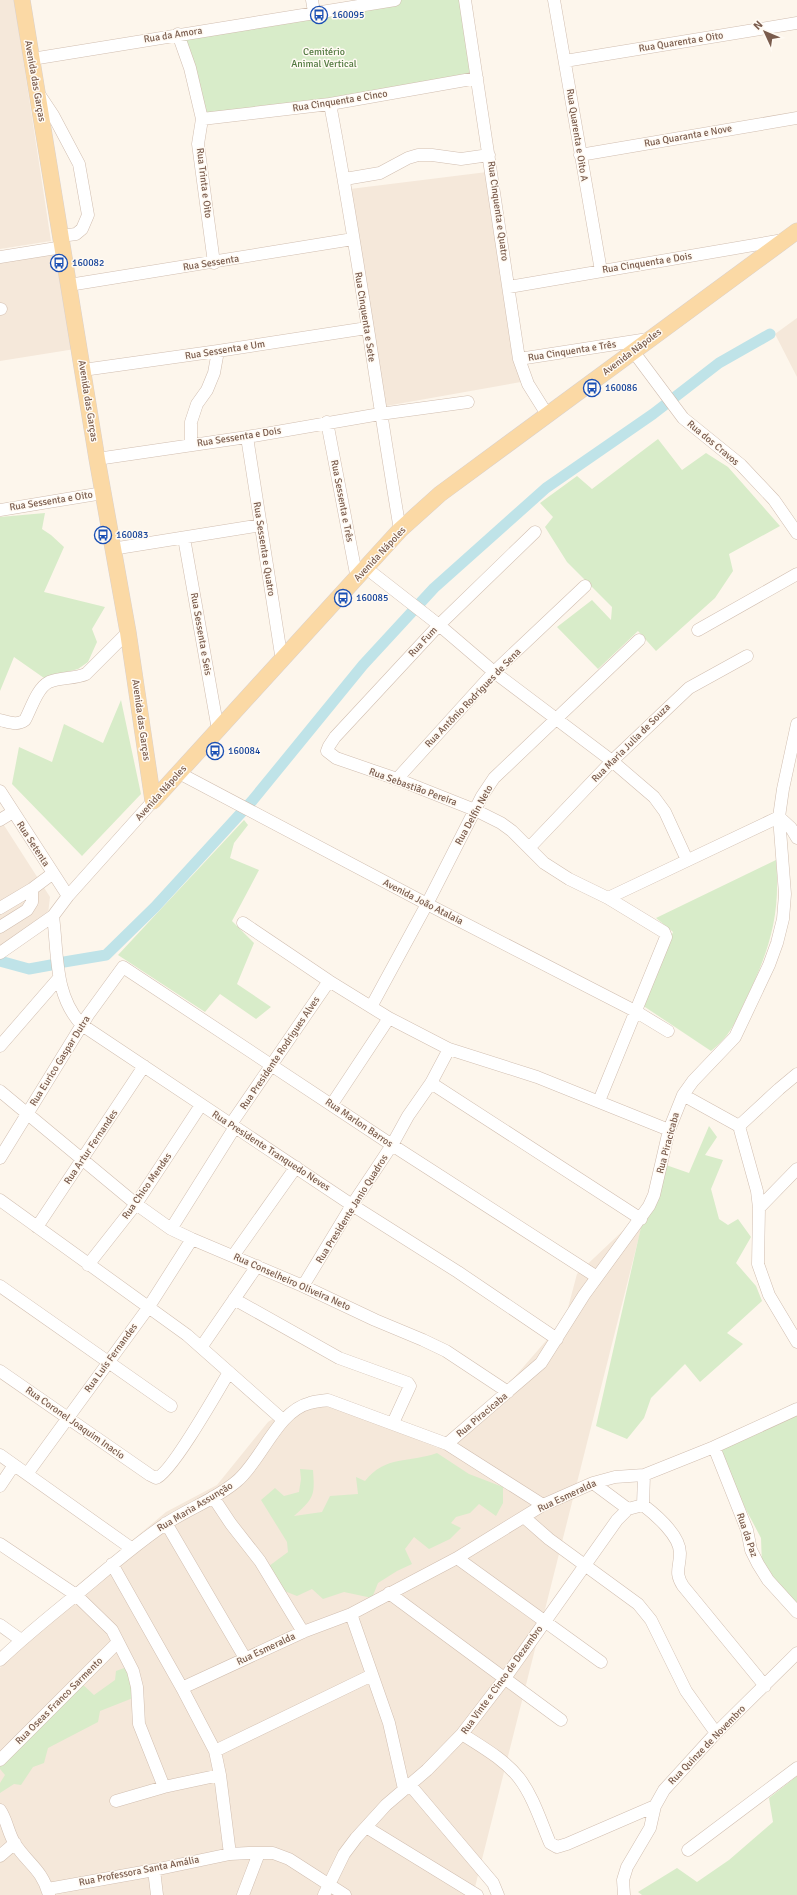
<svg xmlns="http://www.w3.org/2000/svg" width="797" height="1895" font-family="Signika,sans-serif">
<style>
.residential{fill:#f5e8da}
.green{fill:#d8ecc9}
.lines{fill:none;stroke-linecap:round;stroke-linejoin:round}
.canal{stroke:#bfe3e8;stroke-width:11}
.minor-casing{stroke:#d1beb0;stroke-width:13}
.major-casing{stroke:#dad1cd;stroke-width:17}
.minor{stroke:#fff;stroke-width:12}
.major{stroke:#fbd9a5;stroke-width:16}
.labels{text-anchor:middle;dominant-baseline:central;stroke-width:3;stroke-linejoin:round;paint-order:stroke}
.transit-label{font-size:10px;fill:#164399;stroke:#fffaf3;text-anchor:start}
.street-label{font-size:10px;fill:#7a5c4d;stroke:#fffaf3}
.park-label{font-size:10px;fill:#537a41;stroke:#fffaf3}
</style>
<rect width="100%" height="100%" fill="#fdf6ec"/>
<!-- residential -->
<path class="residential" d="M0,0H14L51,241L0,249Z
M487,172L521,382L386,406L350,189Z
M60,252L75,349L0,361V262Z
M797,318V377L775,334Z
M0,819L50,897L48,914L0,946Z
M646,1209L473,1895H0V1668L55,1605L166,1512L217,1485L268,1422L293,1406L328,1404L438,1448L512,1380L565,1319L577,1274Z"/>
<!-- green -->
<path class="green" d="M395,0H465L477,78L202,119L178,34Z
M658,439L682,470L706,453L728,467L780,526L729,554L733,571L715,598L656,651L638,631L598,669L557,627L592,600L611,620L612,607L567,562L545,527L553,517L540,503L577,476L592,489Z
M45,513L42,529L51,535L64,547L44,592L105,607L92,629L97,642L88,662L78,669L44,678L14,657L0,691V517Z
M121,700L141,794L82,856L12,784L19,747L52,762L64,724L103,743Z
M244,820L248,825L234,843L230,858L259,870L232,921L254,943L237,984L271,1007L256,1019L220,994L205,1012L118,955Z
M776,860C781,916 769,952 745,1001C735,1023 730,1036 711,1051L642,1005L673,932L656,918Z
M709,1126L717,1137L705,1155L723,1160L711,1189L719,1219L728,1225L738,1219L751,1237L736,1263L756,1286L762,1301L727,1333L743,1344L700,1382L685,1364L651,1398L644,1418L627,1439L596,1426L644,1214L666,1165L689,1173Z
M797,1415V1607L762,1566L761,1538L733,1485L721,1449Z
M437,1453L469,1474L503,1487V1503L496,1516L479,1504L470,1513L456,1517L451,1523L461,1528L450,1539L429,1549L414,1537L405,1549L412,1564L397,1571L378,1583L372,1598L344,1592L323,1599L312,1589L297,1596L282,1590L269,1566L288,1552L287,1542L261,1500L275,1488L284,1496L299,1492L301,1479L300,1469L313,1470C315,1496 314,1498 294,1516L322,1512L330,1496L358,1494L356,1477L365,1481C386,1455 409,1463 437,1453Z
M127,1667L133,1698L100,1711L98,1722L48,1748L44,1763L33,1767L21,1785L14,1784L0,1793V1783L5,1775L0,1769V1764L79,1681L94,1695L115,1680L116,1671Z
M797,1776V1895H642L638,1892L677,1868L697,1882L729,1860L773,1822L769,1798Z"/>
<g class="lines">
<!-- canal -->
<path class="canal" d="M0,961L29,969L51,965
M64,962L106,955L155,907L252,801L363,665L434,588L546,488L653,414L719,363L770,334"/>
<!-- minor casing -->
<g class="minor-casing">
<path id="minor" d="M312,0L314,12
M465,0L519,359L528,384L548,416
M554,0L601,271
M178,34L190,68L202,119L198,144L214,263
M32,59L395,0
M565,61L797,23
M39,94L53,115L79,164L88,215L82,229L76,234L61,236
M330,104C357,245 376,388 400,530
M202,119L330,104L477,78
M580,155L797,118
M345,179L380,173L408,158L418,155H432L461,159L489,155
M0,257L63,247
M69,285L353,239
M509,287L783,240
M0,309H1
M633,351L683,418L741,465L774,500L797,533
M519,359L648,339
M83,370L218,351L367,328
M327,422L357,579
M247,437L282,661
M191,444V422L197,404L207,390L214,373L218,351
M97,459L247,437L380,414L468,402
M0,510L103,493
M535,532L439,625L335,737L329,746L327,751L336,758L397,779L475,810L501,823L512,831L544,863L569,879L608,898L664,932L666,937L599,1101
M184,538L218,730
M112,549L261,525
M366,568L439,625L494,672L612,761L654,797L665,812L687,860
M698,630L797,574
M0,720C9,722 17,726 25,720C31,709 37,688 49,682C60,677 75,679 86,674L128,632
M179,773L427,904L635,1011L668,1031
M397,779L494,672L585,586
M0,791L68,896
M779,817L791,828L797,838
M0,820L13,812
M529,848L612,761L689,688L747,656
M608,898L779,817
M0,908L32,889L52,874
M53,916C58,954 54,996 82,1025L352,1205L458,1272L557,1339
M243,923L329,981L389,1018L449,1049L537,1077L669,1130
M0,927L27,910L32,902V889
M0,953L53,916L68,896L153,801
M371,1007L427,904L482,796L494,778L639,640
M0,1046L59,978
M431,1083L641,1219
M0,1091L136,1204L171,1229L192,1239L303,1286L375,1320L423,1340L446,1351L508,1392
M683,1095L739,1126L757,1191L759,1208L758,1264L769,1295L797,1342
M332,1104L389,1018
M231,1124L329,981
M739,1126L779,1089L797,1074
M0,1158L88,1015L123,967L392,1145L597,1277
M0,1200L187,1335L283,1420
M759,1208L797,1169
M37,1227L144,1066
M171,1229L235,1127
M233,1256L296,1167
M88,1265L136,1204L201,1105
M0,1286L171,1406
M303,1286L352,1205L392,1145L408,1116L431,1083L449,1049
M234,1299L339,1358L408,1383L410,1386L393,1423
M202,1346L257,1266
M0,1371L150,1475L156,1478C170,1475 219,1389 229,1372
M447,1444L541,1363L584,1295L649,1206L654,1195L669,1130L683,1095L693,1081L735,1037L769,965L777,943L783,919L785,894L779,817L783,789L797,724
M714,1447L747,1530L751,1550L758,1564L768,1580L797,1612
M0,1455L131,1548
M27,1474L148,1308L192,1239
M593,1483L628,1509
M0,1486L14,1465
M213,1497L231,1524L260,1561L303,1632
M643,1505C656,1515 680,1536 680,1553C680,1568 674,1572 683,1586L765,1686
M525,1518L549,1539L638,1604L651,1620L686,1691L716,1733
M166,1523L245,1658
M0,1544L76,1595L112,1630L133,1671L137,1687L139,1724L164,1787
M457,1558L601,1662
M112,1564L182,1688L215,1751L220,1775L230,1854
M389,1593L561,1720
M351,1614L389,1723L404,1789
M0,1625L21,1640
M0,1660C24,1637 50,1616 76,1595C105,1571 133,1546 164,1525C187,1509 215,1500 237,1481C262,1460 277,1411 310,1403C316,1401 322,1401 328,1400L447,1444L543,1505
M182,1688L303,1632L351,1614L457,1558L543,1505L593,1483L615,1477L644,1475L714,1447L797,1409
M462,1734C482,1747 504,1759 519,1778C533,1796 541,1822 550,1843L557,1847L567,1844L655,1806
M215,1751L372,1675
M0,1760L118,1642
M410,1785L493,1883L498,1895
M116,1801L164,1787L220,1775
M0,1810C7,1820 8,1833 15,1844C28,1864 42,1869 49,1895
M366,1827L477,1895
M688,1850L797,1768
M0,1856L15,1843
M154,1870L157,1895
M48,1889L154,1870L230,1854L249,1853H273L289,1859L345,1895
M243,1895L259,1853
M324,1895L344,1854L356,1838L386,1805L427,1770L462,1734L505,1678L617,1520L628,1509L643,1505L644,1475
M624,1895L623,1880L627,1867L650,1828L655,1806L664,1790L716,1733L797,1653"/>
</g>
<!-- major casing -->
<g class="major-casing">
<path id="major" d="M22,0L97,459L128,632L153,801
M153,801L400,530L440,494L797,231"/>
</g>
<!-- minor -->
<use href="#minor" class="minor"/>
<!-- major -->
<use href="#major" class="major"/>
</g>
<!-- icons -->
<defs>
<g id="bus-ring" transform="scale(0.9)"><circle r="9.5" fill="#fffaf3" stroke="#1a4fb4" stroke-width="1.5"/><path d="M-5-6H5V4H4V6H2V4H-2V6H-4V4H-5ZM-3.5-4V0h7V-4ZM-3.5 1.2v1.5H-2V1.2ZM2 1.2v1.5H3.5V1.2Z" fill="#1a4fb4"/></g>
</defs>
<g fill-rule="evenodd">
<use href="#bus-ring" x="319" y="15"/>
<use href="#bus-ring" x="59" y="263"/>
<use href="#bus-ring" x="592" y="388"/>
<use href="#bus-ring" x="103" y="535"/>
<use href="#bus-ring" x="343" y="598"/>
<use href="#bus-ring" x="215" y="751"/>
</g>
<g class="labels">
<!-- transit labels -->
<g class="transit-label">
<text x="332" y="15">160095</text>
<text x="72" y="263">160082</text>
<text x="605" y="388">160086</text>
<text x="116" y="535">160083</text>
<text x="356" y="598">160085</text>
<text x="228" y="751">160084</text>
</g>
<!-- street labels -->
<g class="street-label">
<text transform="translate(173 35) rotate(-9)">Rua da Amora</text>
<text transform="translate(681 42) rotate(-9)">Rua Quarenta e Oito</text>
<text transform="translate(35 81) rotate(80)">Avenida das Garças</text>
<text transform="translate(340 101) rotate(-9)">Rua Cinquenta e Cinco</text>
<text transform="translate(577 135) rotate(81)">Rua Quarenta e Oito A</text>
<text transform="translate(688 136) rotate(-10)">Rua Quaranta e Nove</text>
<text transform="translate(204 183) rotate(83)">Rua Trinta e Oito</text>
<text transform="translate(498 211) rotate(82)">Rua Cinquenta e Quatro</text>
<text transform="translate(211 263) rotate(-9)">Rua Sessenta</text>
<text transform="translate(647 263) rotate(-9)">Rua Cinquenta e Dois</text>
<text transform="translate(365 317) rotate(81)">Rua Cinquenta e Sete</text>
<text transform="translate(225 350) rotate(-9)">Rua Sessenta e Um</text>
<text transform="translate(572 351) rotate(-9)">Rua Cinquenta e Três</text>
<text transform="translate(632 352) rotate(-37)">Avenida Nápoles</text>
<text transform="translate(88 401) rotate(81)">Avenida das Garças</text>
<text transform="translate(239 437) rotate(-9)">Rua Sessenta e Dois</text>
<text transform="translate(713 443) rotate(40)">Rua dos Cravos</text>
<text transform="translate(51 501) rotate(-9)">Rua Sessenta e Oito</text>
<text transform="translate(342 501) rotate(79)">Rua Sessenta e Três</text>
<text transform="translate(264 549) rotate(81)">Rua Sessenta e Quatro</text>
<text transform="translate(380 554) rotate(-47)">Avenida Nápoles</text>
<text transform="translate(201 634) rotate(80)">Rua Sessenta e Seis</text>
<text transform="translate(423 642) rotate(-47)">Rua Fum</text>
<text transform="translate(473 698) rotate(-46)">Rua Antônio Rodrigues de Sena</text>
<text transform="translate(141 720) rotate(82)">Avenida das Garças</text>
<text transform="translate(631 743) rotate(-45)">Rua Maria Julia de Souza</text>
<text transform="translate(413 787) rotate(20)">Rua Sebastião Pereira</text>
<text transform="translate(161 793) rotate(-48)">Avenida Nápoles</text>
<text transform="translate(474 815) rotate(-61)">Rua Delfin Neto</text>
<text transform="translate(33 844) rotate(57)">Rua Setenta</text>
<text transform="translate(423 902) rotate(27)">Avenida João Atalaia</text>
<text transform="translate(280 1053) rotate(-56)">Rua Presidente Rodrigues Alves</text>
<text transform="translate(60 1061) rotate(-58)">Rua Eurico Gaspar Dutra</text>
<text transform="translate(359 1123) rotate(34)">Rua Marlon Barros</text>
<text transform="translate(668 1143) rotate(-75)">Rua Piracicaba</text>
<text transform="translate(91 1147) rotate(-56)">Rua Artur Fernandes</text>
<text transform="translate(271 1151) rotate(33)">Rua Presidente Tranquedo Neves</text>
<text transform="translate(147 1186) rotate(-55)">Rua Chico Mendes</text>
<text transform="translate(352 1209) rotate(-58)">Rua Presidente Janio Quadros</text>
<text transform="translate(292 1282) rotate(24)">Rua Conselheiro Oliveira Neto</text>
<text transform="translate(111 1358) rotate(-54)">Rua Luís Fernandes</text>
<text transform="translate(482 1415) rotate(-40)">Rua Piracicaba</text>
<text transform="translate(75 1423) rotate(35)">Rua Coronel Joaquim Inacio</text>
<text transform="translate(567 1496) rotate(-25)">Rua Esmeralda</text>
<text transform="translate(195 1507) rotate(-31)">Rua Maria Assunção</text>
<text transform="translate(747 1535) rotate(71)">Rua da Paz</text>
<text transform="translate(266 1649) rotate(-25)">Rua Esmeralda</text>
<text transform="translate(502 1680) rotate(-54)">Rua Vinte e Cinco de Dezembro</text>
<text transform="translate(59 1701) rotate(-45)">Rua Oseas Franco Sarmento</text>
<text transform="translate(707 1745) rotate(-46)">Rua Quinze de Novembro</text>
<text transform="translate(139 1871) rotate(-11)">Rua Professora Santa Amália</text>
</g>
<!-- park labels -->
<g class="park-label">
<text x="324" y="52">Cemitério<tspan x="324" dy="12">Animal Vertical</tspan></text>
</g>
</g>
<!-- north arrow -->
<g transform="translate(765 32) rotate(314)" stroke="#fffaf3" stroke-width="3" paint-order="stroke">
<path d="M0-3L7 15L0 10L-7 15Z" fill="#7a5c4d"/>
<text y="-6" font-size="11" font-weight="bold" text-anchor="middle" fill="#7a5c4d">N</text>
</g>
</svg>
